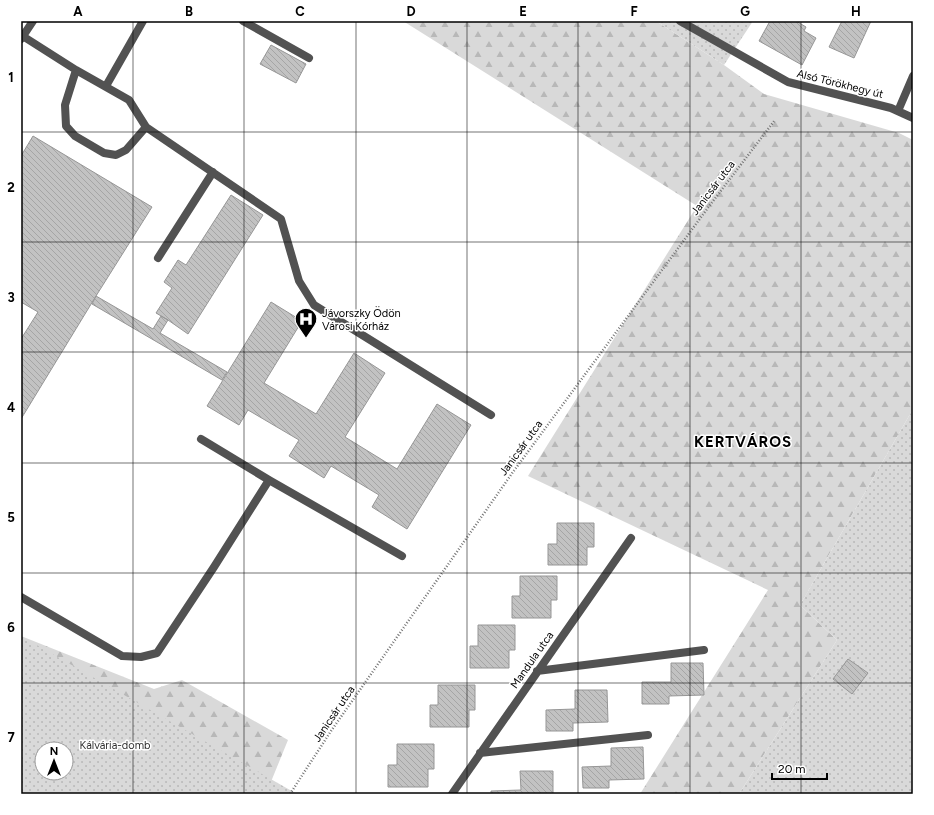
<svg xmlns="http://www.w3.org/2000/svg" width="934" height="815" font-family="Figtree,sans-serif">
<style>
.forest{fill:url(#forest-firs);fill-rule:evenodd}
.park{fill:url(#park-dots);fill-rule:evenodd}
.building{fill:url(#building-back-hatch);stroke:#969696}
.lines{fill:none;stroke-linecap:round;stroke-linejoin:round}
.path{stroke:#747474;stroke-width:2.5;stroke-dasharray:1 2;stroke-linecap:butt}
.service{stroke:#525252;stroke-width:8}
.minor{stroke:#525252;stroke-width:8}
.grid{fill:none;stroke:#000;stroke-width:1;stroke-opacity:0.55}
.labels{text-anchor:middle;dominant-baseline:central;stroke-width:3;stroke-linejoin:round;paint-order:stroke}
.street-label{font-size:11px;fill:#000;stroke:#fff}
.poi-label{font-size:11px;fill:#000;stroke:#fff;text-anchor:start}
.park-label{font-size:11px;fill:#303030;stroke:#fff}
.district-label{font-size:15px;font-weight:bold;letter-spacing:1px;fill:#000;stroke:#fff}
.neatline{fill:none;stroke:#000;stroke-width:1.5}
.grid-label{font-size:13px;text-anchor:middle;font-weight:bold;fill:#000}
</style>
<defs>
<pattern id="forest-firs" width="22" height="20" patternUnits="userSpaceOnUse"><rect width="22" height="20" fill="#d9d9d9"/><path d="M5 1l3.5 6h-7zM16 11l3.5 6h-7z" fill="#b8b8b8"/></pattern>
<pattern id="park-dots" width="8" height="8" patternUnits="userSpaceOnUse"><rect width="8" height="8" fill="#d9d9d9"/><path d="M2 2h.1M6 6h.1" fill="none" stroke="#b8b8b8" stroke-width="1.8" stroke-linecap="round"/></pattern>
<pattern id="building-back-hatch" width="6" height="6" patternUnits="userSpaceOnUse"><rect width="6" height="6" fill="#c2c2c2"/><path d="M-1 5l2 2M0 0l6 6M5-1l2 2" fill="none" stroke="#a5a5a5"/></pattern>
</defs>
<rect width="100%" height="100%" fill="#fff"/>
<!-- forest -->
<path class="forest" d="M403,21H656L724,65L764,94L899,133L913,140V409L800,605L837,640L739,794H640L768,590L528,476L697,206Z
M21,636L154,689L182,680L288,740L266,794L21,779ZM42,749H66V773H42Z"/>
<!-- park -->
<path class="park" d="M656,21H753L724,65Z
M913,409V794H739L837,640L800,605Z
M21,636L297,794H21ZM42,749H66V773H42Z"/>
<!-- building -->
<path class="building" d="M770,21H796L806,27L804,31L816,38L802,65L759,41Z
M842,21H871L854,58L829,47Z
M271,45L306,64L296,83L260,64Z
M33,136L152,207L96,296L21,419V339L38,312L21,302V156Z
M231,195L263,215L188,334L168,320L156,313L172,288L164,282L178,260L186,265Z
M96,296L153,329L161,316L168,320L160,333L227,372L222,380L92,304Z
M271,302L302,321L264,383L316,414L354,353L385,373L345,437L397,469L437,404L471,425L407,529L372,507L379,495L331,466L324,478L289,456L299,440L248,410L239,425L207,406Z
M557,523H594V547H587V565H548V544H557Z
M520,576H557V600H551V618H512V596H520Z
M478,625H515V650H509V668H470V646H478Z
M848,659L868,673L852,694L833,679Z
M671,663H703L704,695L669,696V704H642V682H671Z
M438,685H475V710H469V727H430V705H438Z
M575,690H607L608,722L573,723V731H546V710L575,709Z
M397,744H434V769H428V787H388V765H397Z
M643,747L644,779L609,780V788H583L582,767L611,766V748Z
M520,771H553V794H491V791L521,790Z"/>
<g class="lines">
<!-- path -->
<path class="path" d="M290,794L331,731L513,472L710,205L775,120"/>
<!-- service -->
<path class="service" d="M243,21L309,58
M21,35L76,70L129,100L146,127L281,219L299,281L314,305L491,415
M21,39L33,21
M76,70L65,105L66,126L75,136L104,153L116,155L126,150L146,127
M106,86L143,21
M158,258L213,172
M201,439L269,480L402,556
M21,597L122,656L141,657L157,653L214,567L269,480"/>
<!-- minor -->
<path class="minor" d="M680,21L788,82L891,108L913,118
M898,111L913,76
M537,671L704,650
M480,753L648,735
M452,794L631,538"/>
</g>
<!-- grid -->
<path class="grid" d="M133,21V794M244,21V794M356,21V794M467,21V794M578,21V794M690,21V794M801,21V794M21,132H913M21,242H913M21,352H913M21,463H913M21,573H913M21,683H913"/>
<!-- icons -->
<defs>
<g id="hospital-pin" transform="scale(1.15)"><path d="M0 17L-7.5 6A9.5 9.5 0 1 1 7.5 6Z" fill="#000" stroke="#fff"/><path d="M-5-5h3v3.5h4V-5h3V5h-3V1.5h-4V5h-3Z" fill="#fff"/></g>
</defs>
<g fill-rule="evenodd">
<use href="#hospital-pin" x="306" y="319"/>
</g>
<g class="labels">
<!-- street labels -->
<g class="street-label">
<text transform="translate(840 84) rotate(14)">Alsó Törökhegy út</text>
<text transform="translate(713 188) rotate(-53)">Janicsár utca</text>
<text transform="translate(521 448) rotate(-54)">Janicsár utca</text>
<text transform="translate(532 660) rotate(-55)">Mandula utca</text>
<text transform="translate(334 714) rotate(-56)">Janicsár utca</text>
</g>
<!-- poi labels -->
<g class="poi-label">
<text x="322" y="313">Jávorszky Ödön<tspan x="322" dy="13">Városi Kórház</tspan></text>
</g>
<!-- park labels -->
<g class="park-label">
<text x="115" y="745">Kálvária-domb</text>
</g>
<!-- district labels -->
<g class="district-label">
<text x="743" y="442">KERTVÁROS</text>
</g>
</g>
<!-- border -->
<rect width="934" height="815" fill="none" stroke="#ffffff" stroke-width="44"/>
<!-- north arrow -->
<g transform="translate(54 761)"><circle r="19" fill="#ffffff" stroke="#999999"/>
<path d="M0-3L7 15L0 10L-7 15Z" fill="#000000"/>
<text y="-6" font-size="11" font-weight="bold" text-anchor="middle" fill="#000000">N</text>
</g>
<!-- scale -->
<path d="M772 773v6h55v-6" fill="none" stroke="#000000" stroke-width="2"/>
<text x="778" y="773" font-size="12" fill="#000000" stroke="#ffffff" stroke-width="3" paint-order="stroke">20 m</text>
<rect x="22" y="22" width="890" height="771" class="neatline"/>
<g class="grid-label">
<text x="78" y="16">A</text>
<text x="189" y="16">B</text>
<text x="300" y="16">C</text>
<text x="411" y="16">D</text>
<text x="523" y="16">E</text>
<text x="634" y="16">F</text>
<text x="745" y="16">G</text>
<text x="856" y="16">H</text>
<text x="11" y="82">1</text>
<text x="11" y="192">2</text>
<text x="11" y="302">3</text>
<text x="11" y="412">4</text>
<text x="11" y="522">5</text>
<text x="11" y="632">6</text>
<text x="11" y="742">7</text>
</g>
</svg>
